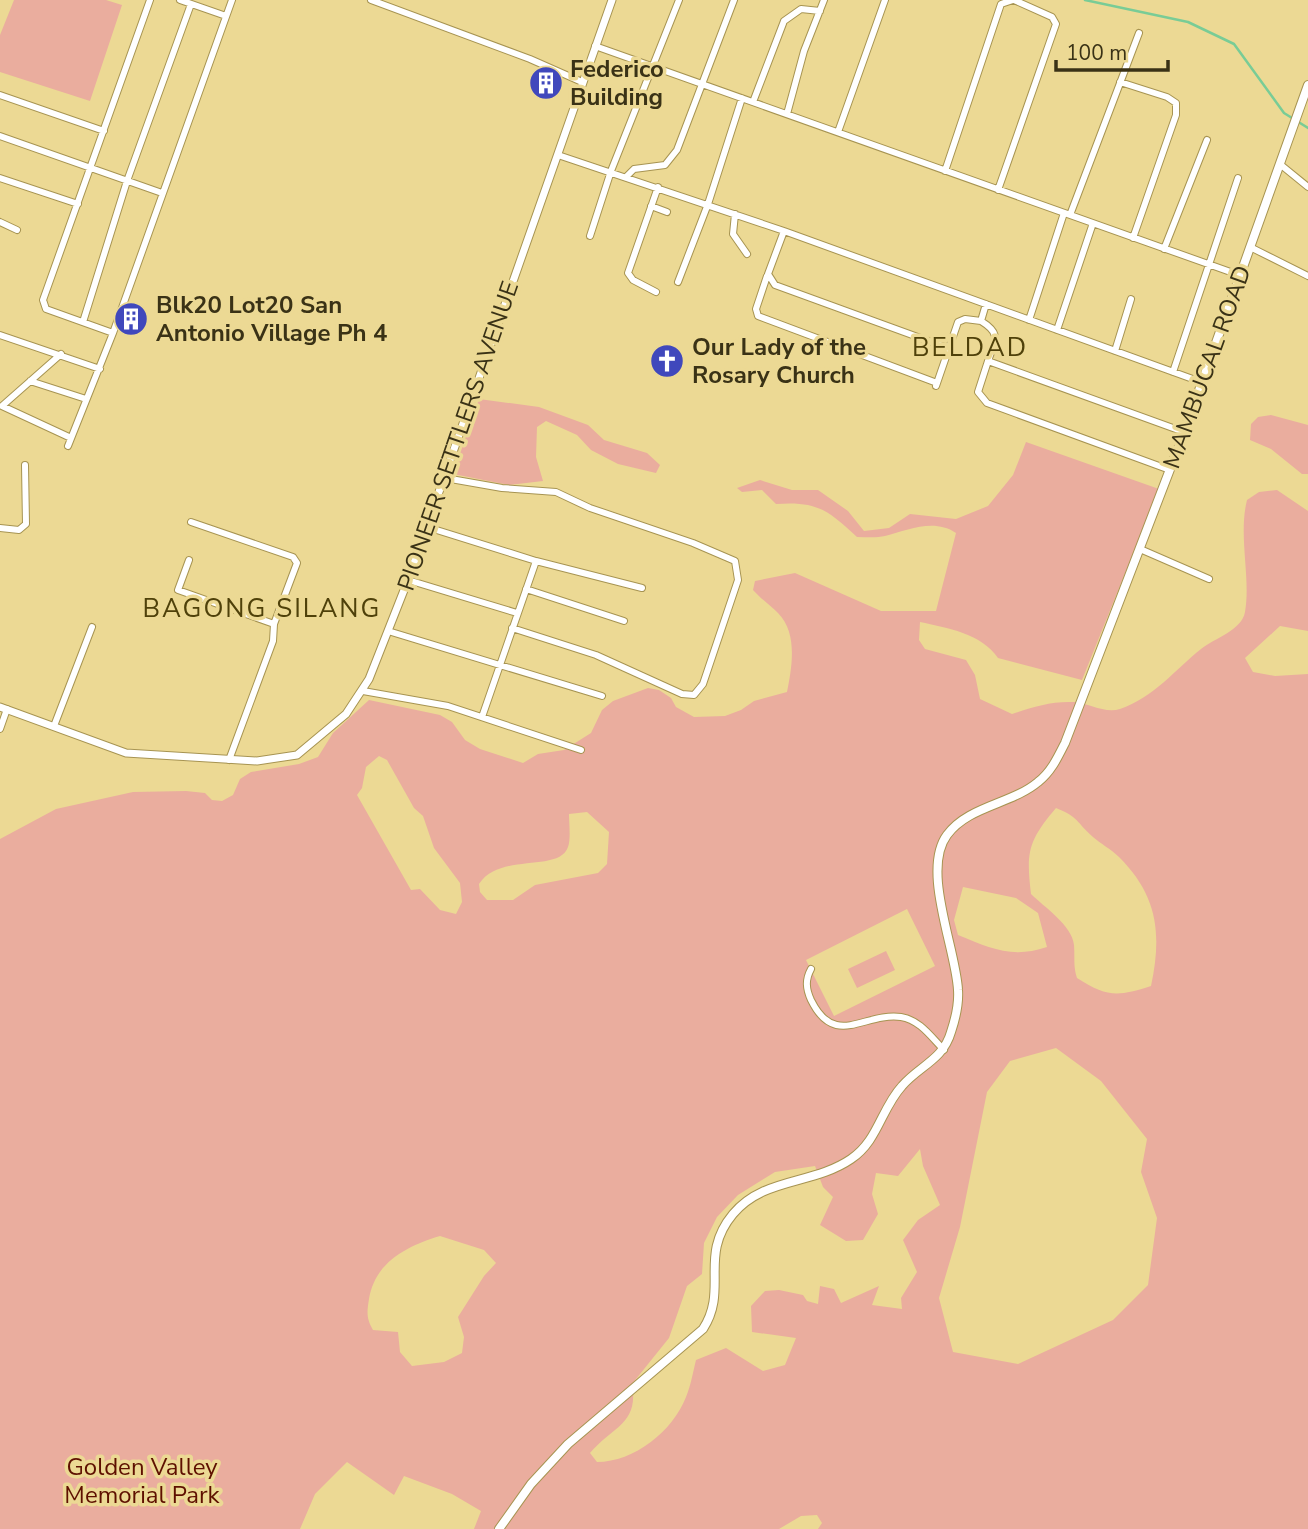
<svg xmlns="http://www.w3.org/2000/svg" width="1308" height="1529" font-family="'Nunito Sans',sans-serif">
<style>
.green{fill:#eaad9e;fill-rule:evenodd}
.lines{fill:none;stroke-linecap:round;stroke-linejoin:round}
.stream{stroke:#79cc96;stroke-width:2.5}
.minor-casing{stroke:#a79452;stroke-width:8}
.tertiary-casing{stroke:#a79452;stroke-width:9}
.secondary-casing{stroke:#a79452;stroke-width:10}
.minor{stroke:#fff;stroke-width:6}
.tertiary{stroke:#fff;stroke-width:7}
.secondary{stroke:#fff;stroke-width:8}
.labels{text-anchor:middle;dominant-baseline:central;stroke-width:7;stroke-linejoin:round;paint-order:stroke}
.poi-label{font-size:24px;font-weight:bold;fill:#3a3216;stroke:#ecd994;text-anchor:start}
.street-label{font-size:24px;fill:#3a3216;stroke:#ecd994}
.park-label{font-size:24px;fill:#5e1000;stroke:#ecd994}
.neighbourhood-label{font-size:26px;letter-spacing:2px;fill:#4f410a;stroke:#ecd994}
</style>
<rect width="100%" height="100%" fill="#ecd994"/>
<!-- green -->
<path class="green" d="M14,0H106L122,5L90,101L0,72V35Z
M479,399L539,407L588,425L604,440L647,453L660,465L656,473L618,464L591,450L577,435L546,421L537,427L536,457L543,481L509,485L453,474Z
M1271,415L1308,425V474H1302L1271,449L1250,440L1251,424L1258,417Z
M1026,442L1159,489L1082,680L998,658C981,633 947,628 920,622L919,640L925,649L966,660L975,675L980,699L1012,714C1033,707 1051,701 1074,702C1089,703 1105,714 1120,709C1153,698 1176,669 1201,649C1215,638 1242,630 1245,612C1251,578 1238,536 1247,500L1259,492L1277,490L1308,511V631L1280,626L1245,658L1253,672L1275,676L1308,674V1529H818L822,1523L817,1515L801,1516L779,1529H474L481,1511L452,1494L404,1476L394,1495L347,1462L315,1494L300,1529H0V839L56,809L133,792L186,791L205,793L212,800L222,801L233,795L240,779L251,772L299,764L318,757L333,733L369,700L440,715L452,722L465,740L480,749L523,763L538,754L564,750L591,733L602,710L613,701L648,688L659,690L671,698L676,707L694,717L725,716L741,710L754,701L787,692C792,667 798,633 778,613C770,605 761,599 753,590L755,581L795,573L881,611H936L956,533C934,518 908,530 885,536C877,538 866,537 857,537C828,510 817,501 776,504L762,490L742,492L737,488L760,480L792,490H818L848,511L864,531L889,528L910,514L956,519L988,506L1013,475ZM379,756L387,760L414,808L423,816L434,848L460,883L462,902L456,914L440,910L420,889L411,890L357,795L362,788L366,767ZM1056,808C1079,817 1076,822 1093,837C1101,844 1111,849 1119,857C1158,896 1162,934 1151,986C1117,997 1107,997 1077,978C1073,966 1075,957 1074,945C1072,925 1044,907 1031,894C1026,852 1028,841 1056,808ZM587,812L609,832L607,864L598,873L535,885L513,900H487L480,892L479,884C500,852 559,873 568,847C571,839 569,823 569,814ZM963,887L1016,898L1038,913L1047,947C1012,959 990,948 958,935L954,920ZM907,909L935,966L834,1016L806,960ZM1056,1048L1101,1081L1147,1139L1141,1172L1157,1218L1148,1285L1113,1320L1018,1364L953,1352L939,1298L960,1227L987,1092L1010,1061ZM920,1149L923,1166L940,1205L918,1220L903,1240L917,1272L901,1298L902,1309L872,1305L879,1286L841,1303L834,1289L820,1286L818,1304L807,1301L803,1295L779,1290L765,1291L751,1306L752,1332L796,1338L785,1365L763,1371L726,1348L696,1360C693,1372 691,1385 686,1397C673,1431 634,1462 597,1462L590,1453C613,1426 639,1424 632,1384L669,1338L687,1286L702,1274L704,1243L717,1217L738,1195L775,1172L815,1166L823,1187L833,1197L820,1225L846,1241L863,1240L878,1214L872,1194L876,1173L898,1176ZM440,1236L484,1250L496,1263L484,1276L458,1317L464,1337L462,1353L444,1362L412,1366L400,1352L398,1332L373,1330C366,1318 367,1312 369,1299C375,1262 407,1246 440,1236Z
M886,951L895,970L857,988L848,969Z"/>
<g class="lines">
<!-- stream -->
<path class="stream" d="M1085,0L1188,22L1234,44L1284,113L1308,128"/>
<!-- minor casing -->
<g class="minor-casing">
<path id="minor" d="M150,0L43,300L46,309L113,333L232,0
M180,0L226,16
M371,0L530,59L582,82
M595,46L1239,275
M1120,82L1167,97L1176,103V115L1133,238
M0,95L104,131
M753,102L784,21L801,9L820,11
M787,114L804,51L824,0
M838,132L885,0
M0,136L162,193
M558,155L784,231L1201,382
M1281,165L1308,187
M945,171L1001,4L1013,0
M627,176L634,169L665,165L677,150L734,0
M0,178L78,204
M998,190L1056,24L1052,17L1014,0
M651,206L667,212
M735,214L733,234L747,254
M1070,215L1139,33
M0,222L17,230
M784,231L768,274L775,285L948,348
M590,236L611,171L679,0
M1250,247L1308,276
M1164,249L1207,140
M767,276L756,309L758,316L937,383
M678,282L708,204L742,98
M656,292L633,280L628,273L658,187
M986,304L981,321C1002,334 995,340 988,361L1184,432
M1029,320L1064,213
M83,322L127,181L191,4
M1057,330L1093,223
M0,335L100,369
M1115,351L1131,299
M61,354L2,406L71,438
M988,361L978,392L987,403L1170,470
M1173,372L1238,178
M30,381L86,399
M936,386L958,322L965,319L981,321
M68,446L113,333
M445,478L502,488L556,492L590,508L693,543L735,561L738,580L703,684L694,695L682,694L596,655L512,628
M191,522L293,557L297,563L274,624L273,641L229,760
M427,527L536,561L642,588
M0,528L19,530L26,524L25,465
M1140,549L1209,579
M189,560L178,590L274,624
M408,580L517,613
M526,589L624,621
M388,631L602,696
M363,691L448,706L581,750
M482,717L536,561
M54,726L92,627
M0,729L7,709
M811,969C805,980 806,989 811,1000C835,1049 864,1012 901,1017C920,1020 931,1037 944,1050"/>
</g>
<!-- tertiary casing -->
<g class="tertiary-casing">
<path id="tertiary" d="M0,707L126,753L257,761L297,755L346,714L369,679L408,580L612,0"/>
</g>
<!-- secondary casing -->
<g class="secondary-casing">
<path id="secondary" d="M499,1529L531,1484L568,1444L703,1329C729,1289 698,1256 733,1214C764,1177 813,1185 851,1159C878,1141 881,1109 902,1086C919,1066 943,1060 951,1032C955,1020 959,1004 958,990C956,949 921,870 947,835C968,806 1012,804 1038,782C1051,772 1058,757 1065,743L1182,438L1308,85"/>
</g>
<!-- minor -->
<use href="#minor" class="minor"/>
<!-- tertiary -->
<use href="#tertiary" class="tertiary"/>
<!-- secondary -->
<use href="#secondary" class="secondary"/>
</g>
<!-- icons -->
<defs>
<g id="building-disc" transform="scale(1.75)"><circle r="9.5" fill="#4048bc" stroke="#ecd994"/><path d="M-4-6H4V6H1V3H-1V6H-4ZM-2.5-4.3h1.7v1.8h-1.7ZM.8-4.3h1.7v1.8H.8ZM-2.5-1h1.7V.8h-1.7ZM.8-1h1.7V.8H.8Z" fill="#fff"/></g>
<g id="church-disc" transform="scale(1.75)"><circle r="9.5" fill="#4048bc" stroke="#ecd994"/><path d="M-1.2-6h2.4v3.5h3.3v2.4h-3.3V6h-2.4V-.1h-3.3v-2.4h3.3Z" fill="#fff"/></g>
</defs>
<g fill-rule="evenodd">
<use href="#building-disc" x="546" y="83"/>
<use href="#building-disc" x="131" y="319"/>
<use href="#church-disc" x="667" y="361"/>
</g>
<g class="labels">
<!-- poi labels -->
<g class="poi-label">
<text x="570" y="69">Federico<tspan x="570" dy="28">Building</tspan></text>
<text x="156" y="305">Blk20 Lot20 San<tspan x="156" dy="28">Antonio Village Ph 4</tspan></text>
<text x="692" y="347">Our Lady of the<tspan x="692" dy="28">Rosary Church</tspan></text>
</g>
<!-- street labels -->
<g class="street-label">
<text transform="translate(1207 367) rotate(-70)">MAMBUCAL ROAD</text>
<text transform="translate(458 436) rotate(-71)">PIONEER SETTLERS AVENUE</text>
</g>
<!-- park labels -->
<g class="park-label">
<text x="142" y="1467">Golden Valley<tspan x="142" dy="28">Memorial Park</tspan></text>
</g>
<!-- neighbourhood labels -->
<g class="neighbourhood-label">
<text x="970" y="347">BELDAD</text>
<text x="262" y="608">BAGONG SILANG</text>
</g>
</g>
<!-- scale -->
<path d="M1056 60v10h112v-10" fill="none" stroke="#3a3216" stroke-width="3.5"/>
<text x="1066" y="60" font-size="21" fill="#3a3216" stroke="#ecd994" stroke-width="5" paint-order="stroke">100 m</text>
</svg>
